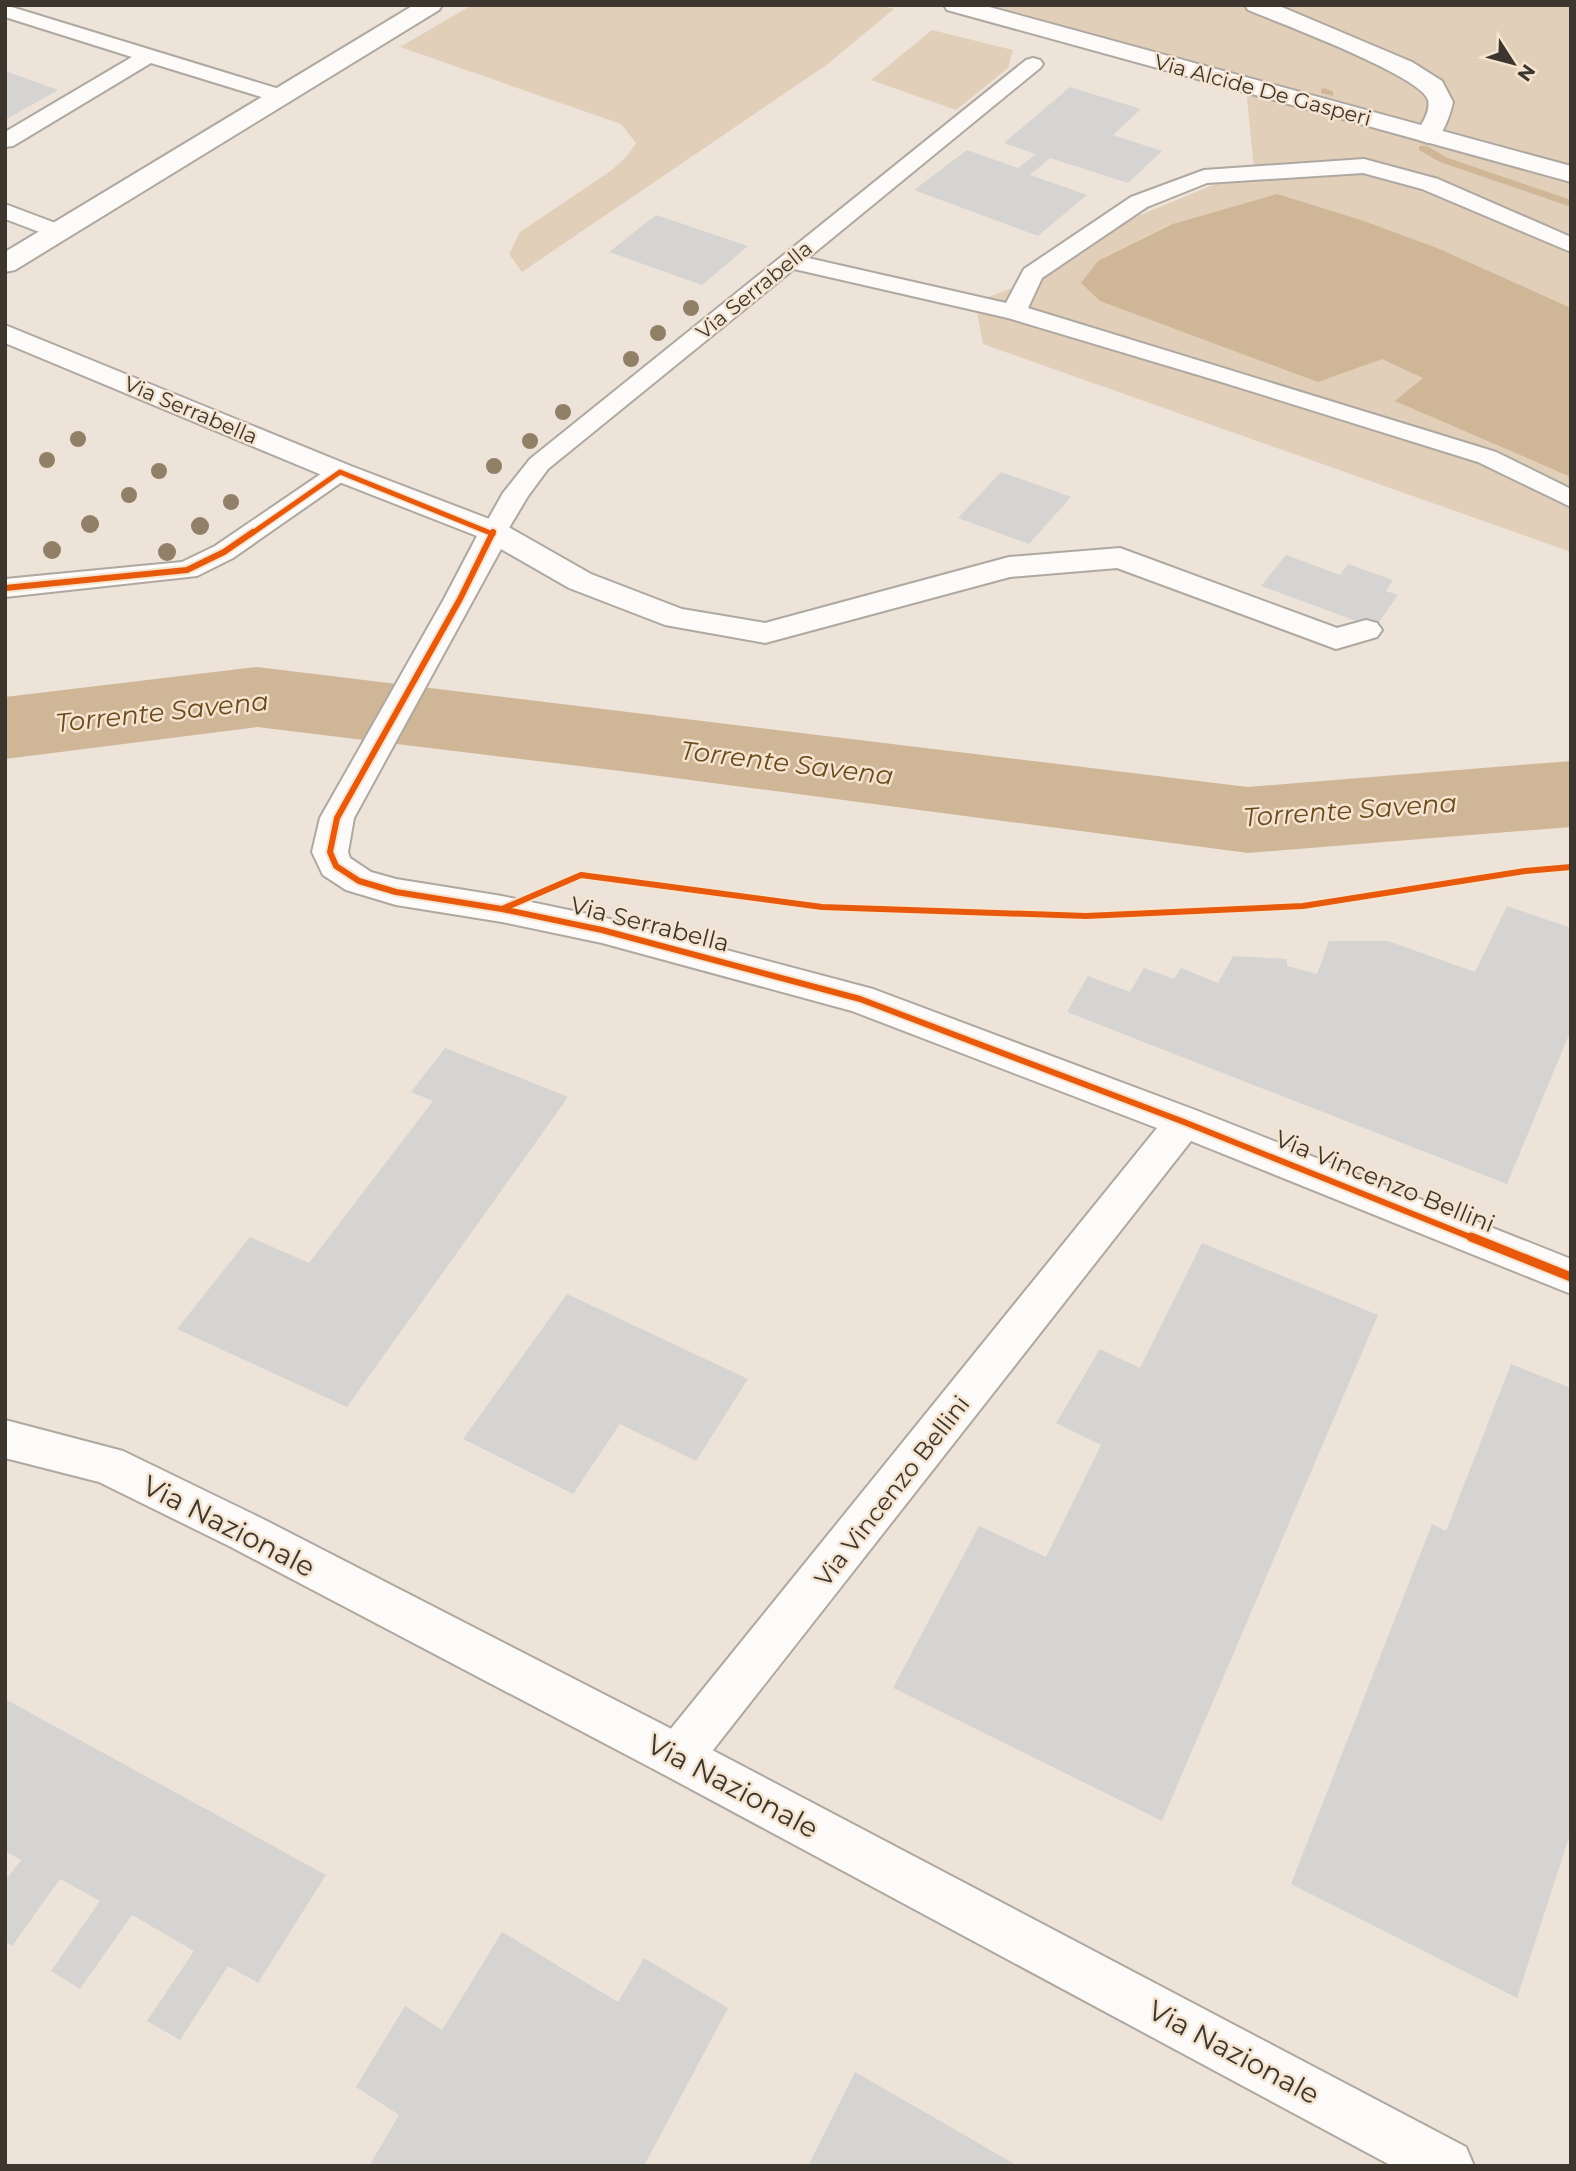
<svg xmlns="http://www.w3.org/2000/svg" width="1576" height="2171" font-family="Montserrat,sans-serif">
<style>
.green{fill:#e1cfba}
.water{fill:#cfb697}
.lines{fill:none;stroke-linecap:round;stroke-linejoin:round}
.stream{fill:#cfb697;fill-rule:evenodd}
.river{fill:#cfb697;fill-rule:evenodd}
.building{fill:#d5d4d2}
.service-casing{stroke:#afa8a0;stroke-width:4}
.minor-casing{stroke:#afa8a0;stroke-width:4}
.secondary-casing{stroke:#afa8a0;stroke-width:4}
.primary-casing{stroke:#afa8a0;stroke-width:4}
.service{fill:#fcfbf9;fill-rule:evenodd}
.minor{fill:#fcfbf9;fill-rule:evenodd}
.secondary{fill:#fcfbf9;fill-rule:evenodd}
.primary{fill:#fcfbf9;fill-rule:evenodd}
.cycleway-far2-casing{stroke:#f5e4d0;stroke-width:8}
.cycleway-far1-casing{stroke:#f5e4d0;stroke-width:10}
.cycleway-casing{stroke:#f5e4d0;stroke-width:13}
.cycleway-far2{stroke:#e8590c;stroke-width:5}
.cycleway-far1{stroke:#e8590c;stroke-width:6}
.cycleway{stroke:#e8590c;stroke-width:9}
.tree{fill:#917f68}
.labels{text-anchor:middle;dominant-baseline:central;stroke-width:5;stroke-linejoin:round;paint-order:stroke}
.far-street-label{font-size:21px;fill:#3c362e;stroke:#f5e4d0}
.street-label{font-size:24px;fill:#3c362e;stroke:#f5e4d0}
.water-label{font-size:26px;font-style:italic;fill:#6a491b;stroke:#f5e4d0}
.near-street-label{font-size:28px;fill:#3c362e;stroke:#f5e4d0}
</style>
<rect width="100%" height="100%" fill="#ede3d8"/>
<!-- green -->
<path class="green" d="M472,5H879L894,9L825,66L522,272L509,254L520,232L612,170L627,156L636,143L621,124L400,47Z
M990,5H1571V552L983,344L975,302L1053,273L1133,218L1254,168L1245,79Z
M932,30L1013,50L1008,68L956,110L871,80Z"/>
<!-- water -->
<path class="water" d="M1277,194L1361,220L1437,248L1571,308V477L1395,401L1423,378L1382,359L1318,382L1100,301L1081,283L1098,261L1173,224Z"/>
<g class="lines">
<!-- stream -->
<path class="stream" d="M1325,88L1333,92V96L1321,93V89Z
M1419,146H1427L1448,158L1571,200V207L1440,162L1419,150Z"/>
<!-- river -->
<path class="river" d="M257,667L1248,787L1571,761V827L1248,853L637,773L257,727L5,759V697Z"/>
</g>
<!-- building -->
<path class="building" d="M5,71L58,90L5,120Z
M1070,87L1141,109L1113,135L1162,151L1128,183L1050,158L1030,175L1087,195L1038,236L914,190L967,150L1018,168L1036,154L1004,143Z
M656,215L748,246L702,285L609,252Z
M1001,472L1071,497L1029,544L958,518Z
M1286,555L1340,575L1348,564L1393,580L1386,591L1398,595L1375,628L1261,586Z
M1507,906L1571,928V1030L1507,1184L1067,1012L1088,976L1130,992L1144,968L1174,979L1181,968L1218,983L1233,956L1287,959V966L1317,974L1329,941H1388L1475,972Z
M445,1048L568,1097L347,1407L177,1329L250,1237L309,1263L433,1101L411,1092Z
M1202,1243L1378,1315L1162,1821L893,1688L979,1526L1046,1557L1101,1445L1056,1423L1100,1349L1140,1368Z
M567,1294L748,1379L696,1461L620,1424L573,1494L463,1439Z
M1511,1364L1571,1388V1831L1517,1998L1291,1884L1432,1524L1446,1531Z
M5,1699L326,1875L258,1983L228,1966L180,2040L147,2021L194,1951L132,1915L80,1989L51,1971L100,1901L60,1879L12,1946L5,1941V1881L21,1860L5,1851Z
M502,1932L618,2002L644,1958L728,2008L644,2166H369L399,2115L356,2087L405,2006L442,2030Z
M855,2072L1018,2166H808Z"/>
<g class="lines">
<!-- service casing -->
<g class="service-casing">
<path id="service" d="M5,5L289,92L292,97L289,102L281,103L151,63L13,146L5,147V132L132,57L5,17Z
M1033,58L1040,60L1043,64L1040,68L808,258L1006,303L1024,269L1131,197L1204,170L1364,159L1438,179L1571,237V252L1422,189L1363,173L1207,183L1147,207L1042,278L1028,308L1496,452L1571,489V507L1478,462L1215,380L1008,318L794,269L548,469L528,496L503,538L494,540L485,538L481,532L503,493L530,459L1026,60Z
M5,204L66,227L69,232L66,237L58,239L5,219Z
M340,464L349,467L353,472L349,477L233,558L197,576L5,597V579L182,562L215,546L331,467Z"/>
</g>
<!-- minor casing -->
<g class="minor-casing">
<path id="minor" d="M414,5H442L439,10L15,270L5,272V252Z
M1245,5H1277L1412,62L1442,81L1453,102C1450,116 1445,128 1437,140L1428,143L1419,140L1415,135C1421,125 1431,112 1428,100C1422,76 1277,22 1248,10Z
M5,325L351,466L505,525L591,574L682,609L765,623L1009,557L1120,548L1337,628L1366,620L1377,623L1382,630L1377,637L1336,649L1117,568L1010,577L765,643L665,625L569,588L501,549L354,818L348,852L350,858L371,872L396,879L502,896L602,917L873,989L1198,1111L1571,1259V1294L1191,1141L695,1773L678,1780L661,1773L654,1757L661,1741L1157,1128L852,1011L602,943L502,922L396,905L346,890L323,875L312,852L320,818L444,599L477,536L329,478L5,343Z"/>
</g>
<!-- secondary casing -->
<g class="secondary-casing">
<path id="secondary" d="M5,1420L123,1451L263,1519L695,1741L1466,2147L1474,2166H1392L661,1773L231,1547L99,1482L5,1458Z"/>
</g>
<!-- primary casing -->
<g class="primary-casing">
<path id="primary" d="M944,5H982L1571,166V182L947,10Z"/>
</g>
<!-- service -->
<use href="#service" class="service"/>
<!-- minor -->
<use href="#minor" class="minor"/>
<!-- secondary -->
<use href="#secondary" class="secondary"/>
<!-- primary -->
<use href="#primary" class="primary"/>
<!-- cycleway-far2 casing -->
<g class="cycleway-far2-casing">
<path id="cycleway-far2" d="M251,534L340,472L493,534"/>
</g>
<!-- cycleway-far1 casing -->
<g class="cycleway-far1-casing">
<path id="cycleway-far1" d="M493,532L460,599L337,818L330,852L336,866L359,881L396,892L502,909L602,930L860,999L1184,1122L1475,1239
M5,588L187,570L224,552L253,532
M502,909L581,875L822,907L1086,916L1303,906L1525,871L1571,867"/>
</g>
<!-- cycleway casing -->
<g class="cycleway-casing">
<path id="cycleway" d="M1471,1237L1571,1277"/>
</g>
<!-- cycleway-far2 -->
<use href="#cycleway-far2" class="cycleway-far2"/>
<!-- cycleway-far1 -->
<use href="#cycleway-far1" class="cycleway-far1"/>
<!-- cycleway -->
<use href="#cycleway" class="cycleway"/>
</g>
<!-- trees -->
<g class="tree">
<circle cx="691" cy="308" r="8"/>
<circle cx="658" cy="333" r="8"/>
<circle cx="631" cy="359" r="8"/>
<circle cx="563" cy="412" r="8"/>
<circle cx="78" cy="439" r="8"/>
<circle cx="530" cy="441" r="8"/>
<circle cx="47" cy="460" r="8"/>
<circle cx="494" cy="466" r="8"/>
<circle cx="159" cy="471" r="8"/>
<circle cx="129" cy="495" r="8"/>
<circle cx="231" cy="502" r="8"/>
<circle cx="90" cy="524" r="9"/>
<circle cx="200" cy="526" r="9"/>
<circle cx="52" cy="550" r="9"/>
<circle cx="167" cy="552" r="9"/>
</g>
<g class="labels">
<!-- far-street labels -->
<g class="far-street-label">
<text transform="translate(1263 90) rotate(15)">Via Alcide De Gasperi</text>
<text transform="translate(754 290) rotate(-39)">Via Serrabella</text>
<text transform="translate(191 410) rotate(23)">Via Serrabella</text>
</g>
<!-- street labels -->
<g class="street-label">
<text transform="translate(650 924) rotate(14)">Via Serrabella</text>
<text transform="translate(1385 1181) rotate(22)">Via Vincenzo Bellini</text>
<text transform="translate(892 1491) rotate(-52)">Via Vincenzo Bellini</text>
</g>
<!-- water labels -->
<g class="water-label">
<text transform="translate(162 712) rotate(-6)">Torrente Savena</text>
<text transform="translate(787 763) rotate(7)">Torrente Savena</text>
<text transform="translate(1350 810) rotate(-4)">Torrente Savena</text>
</g>
<!-- near-street labels -->
<g class="near-street-label">
<text transform="translate(229 1526) rotate(27)">Via Nazionale</text>
<text transform="translate(733 1786) rotate(28)">Via Nazionale</text>
<text transform="translate(1234 2052) rotate(28)">Via Nazionale</text>
</g>
</g>
<!-- border -->
<rect width="1576" height="2171" fill="none" stroke="#3c362e" stroke-width="14"/>
<!-- north arrow -->
<g transform="translate(1513 63) rotate(126)" stroke="#f5e4d0" stroke-width="5" paint-order="stroke">
<path d="M0-5L12 26L0 18L-12 26Z" fill="#3c362e"/>
<text y="-10" font-size="19" font-weight="bold" text-anchor="middle" fill="#3c362e">N</text>
</g>
</svg>
